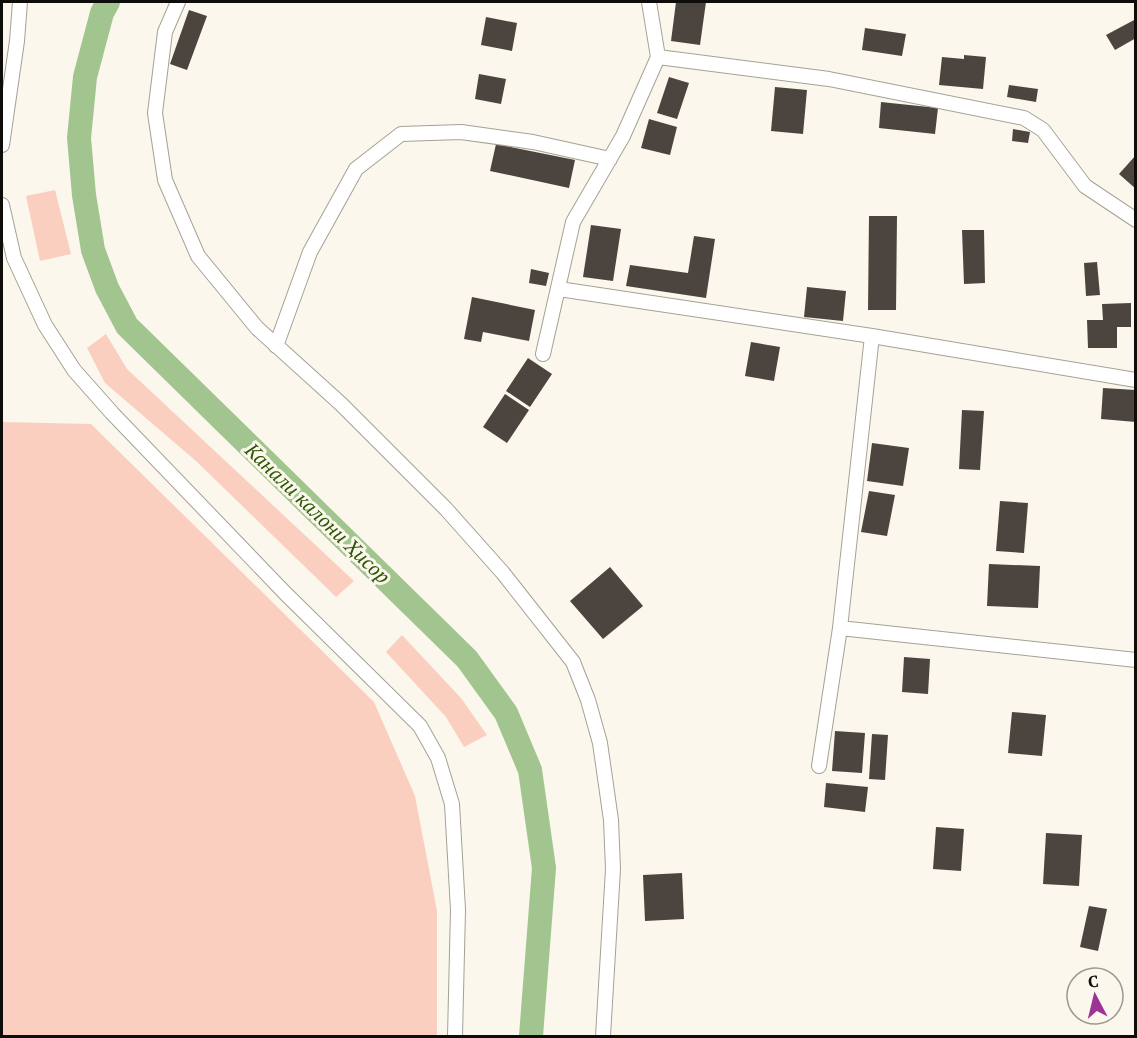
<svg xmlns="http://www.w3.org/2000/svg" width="1137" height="1038" font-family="'PT Serif',serif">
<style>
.green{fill:#fbcfbf}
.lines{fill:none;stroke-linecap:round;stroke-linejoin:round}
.canal{stroke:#a2c58f;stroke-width:24}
.building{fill:#4c453f}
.lane-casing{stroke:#a5a197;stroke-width:16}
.lane{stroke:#fff;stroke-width:14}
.labels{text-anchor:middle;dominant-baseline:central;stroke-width:6;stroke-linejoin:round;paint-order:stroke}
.water-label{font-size:20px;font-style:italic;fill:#2d5707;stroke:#fbf7ec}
</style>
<rect width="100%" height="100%" fill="#fbf7ec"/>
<!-- green -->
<path class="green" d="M55,190L71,254L40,261L26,196Z
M106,334L127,369L354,581L336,597L196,461L105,383L87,348Z
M2,422L91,424L374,702L415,796L437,911V1036H2Z
M402,635L461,698L487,735L464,747L446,717L386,652Z"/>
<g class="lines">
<!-- canal -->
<path class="canal" d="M108,2L102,13L85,77L79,138L84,195L93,250L107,288L127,326L467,659L506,713L530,770L544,868L531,1036"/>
</g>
<!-- building -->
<path class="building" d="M676,2H706L700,45L671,41Z
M189,10L207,16L187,70L170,64Z
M486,17L517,23L512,51L481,45Z
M1136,19V38L1115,50L1106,35Z
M865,28L906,34L902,56L862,50Z
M964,55L986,57L983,89L939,85L942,57L964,59Z
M479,74L506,79L501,104L475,99Z
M669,77L689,83L677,119L657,113Z
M1009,85L1038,89L1036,102L1007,97Z
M775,87L807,90L803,134L771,131Z
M881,102L938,108L935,134L879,128Z
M649,119L677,127L670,155L641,148Z
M1013,129L1030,132L1028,143L1012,141Z
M496,144L575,160L569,188L490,171Z
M1136,155V189L1119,174Z
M869,216H897L896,310H868Z
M591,225L621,229L613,281L583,277Z
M962,230H984L985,283L964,284Z
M694,236L715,239L706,298L626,286L630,265L688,273Z
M1097,262L1100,295L1086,296L1084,263Z
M531,269L549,273L546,286L529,283Z
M807,287L846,291L843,321L804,317Z
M472,297L535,310L529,341L483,332L481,342L464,339Z
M1131,303V327H1117V348H1088L1087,320H1103L1102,304Z
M751,342L780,347L774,381L745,376Z
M528,358L552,374L530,407L506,391Z
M1103,388L1136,390V422L1101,419Z
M505,394L529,410L507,443L483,427Z
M962,410L984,411L980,470L959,469Z
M872,443L909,448L903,486L867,481Z
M869,491L895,495L887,536L861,532Z
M1000,501L1028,503L1024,553L996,551Z
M989,564L1040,566L1038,608L987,606Z
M610,567L643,606L603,639L570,601Z
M904,657L930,659L928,694L902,692Z
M1012,712L1046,715L1042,756L1008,753Z
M835,731L865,733L862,773L832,771Z
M872,734L888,735L885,780L869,779Z
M826,783L868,787L865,812L824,807Z
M936,827L964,829L961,871L933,869Z
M1046,833L1082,835L1079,886L1043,884Z
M682,873L684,919L645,921L643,875Z
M1089,906L1107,909L1098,951L1080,947Z"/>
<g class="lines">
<!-- lane casing -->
<g class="lane-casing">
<path id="lane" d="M178,2L165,32L155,113L165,180L198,256L257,328L341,404L446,509L503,573L573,662L588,700L600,743L611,820L613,869L603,1036
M649,2L658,57
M2,145L17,41L20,2
M2,205L14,258L45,325L74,370L112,413L285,593L420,726L438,758L452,804L458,910L455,1036
M559,289L872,336L1136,380
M872,336L840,628L1136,660
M276,346L310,252L356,169L401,134L461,132L533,142L610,159
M543,354L573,222L623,136L658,57L829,79L1024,118L1043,130L1085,186L1136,220
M819,766L840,628"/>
</g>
<!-- lane -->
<use href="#lane" class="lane"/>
</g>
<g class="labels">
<!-- water labels -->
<g class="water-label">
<text transform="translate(318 513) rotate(44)">Канали калони Ҳисор</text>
</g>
</g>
<!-- border -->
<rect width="1137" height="1038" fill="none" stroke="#0e0d0a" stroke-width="6"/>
<!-- north arrow -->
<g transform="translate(1095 996) rotate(353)"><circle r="28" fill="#fbf7ec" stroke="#9c9992" stroke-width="1.5"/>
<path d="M0-4.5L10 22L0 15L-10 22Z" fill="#9d3395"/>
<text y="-9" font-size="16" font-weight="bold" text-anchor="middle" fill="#0e0d0a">С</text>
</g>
</svg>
